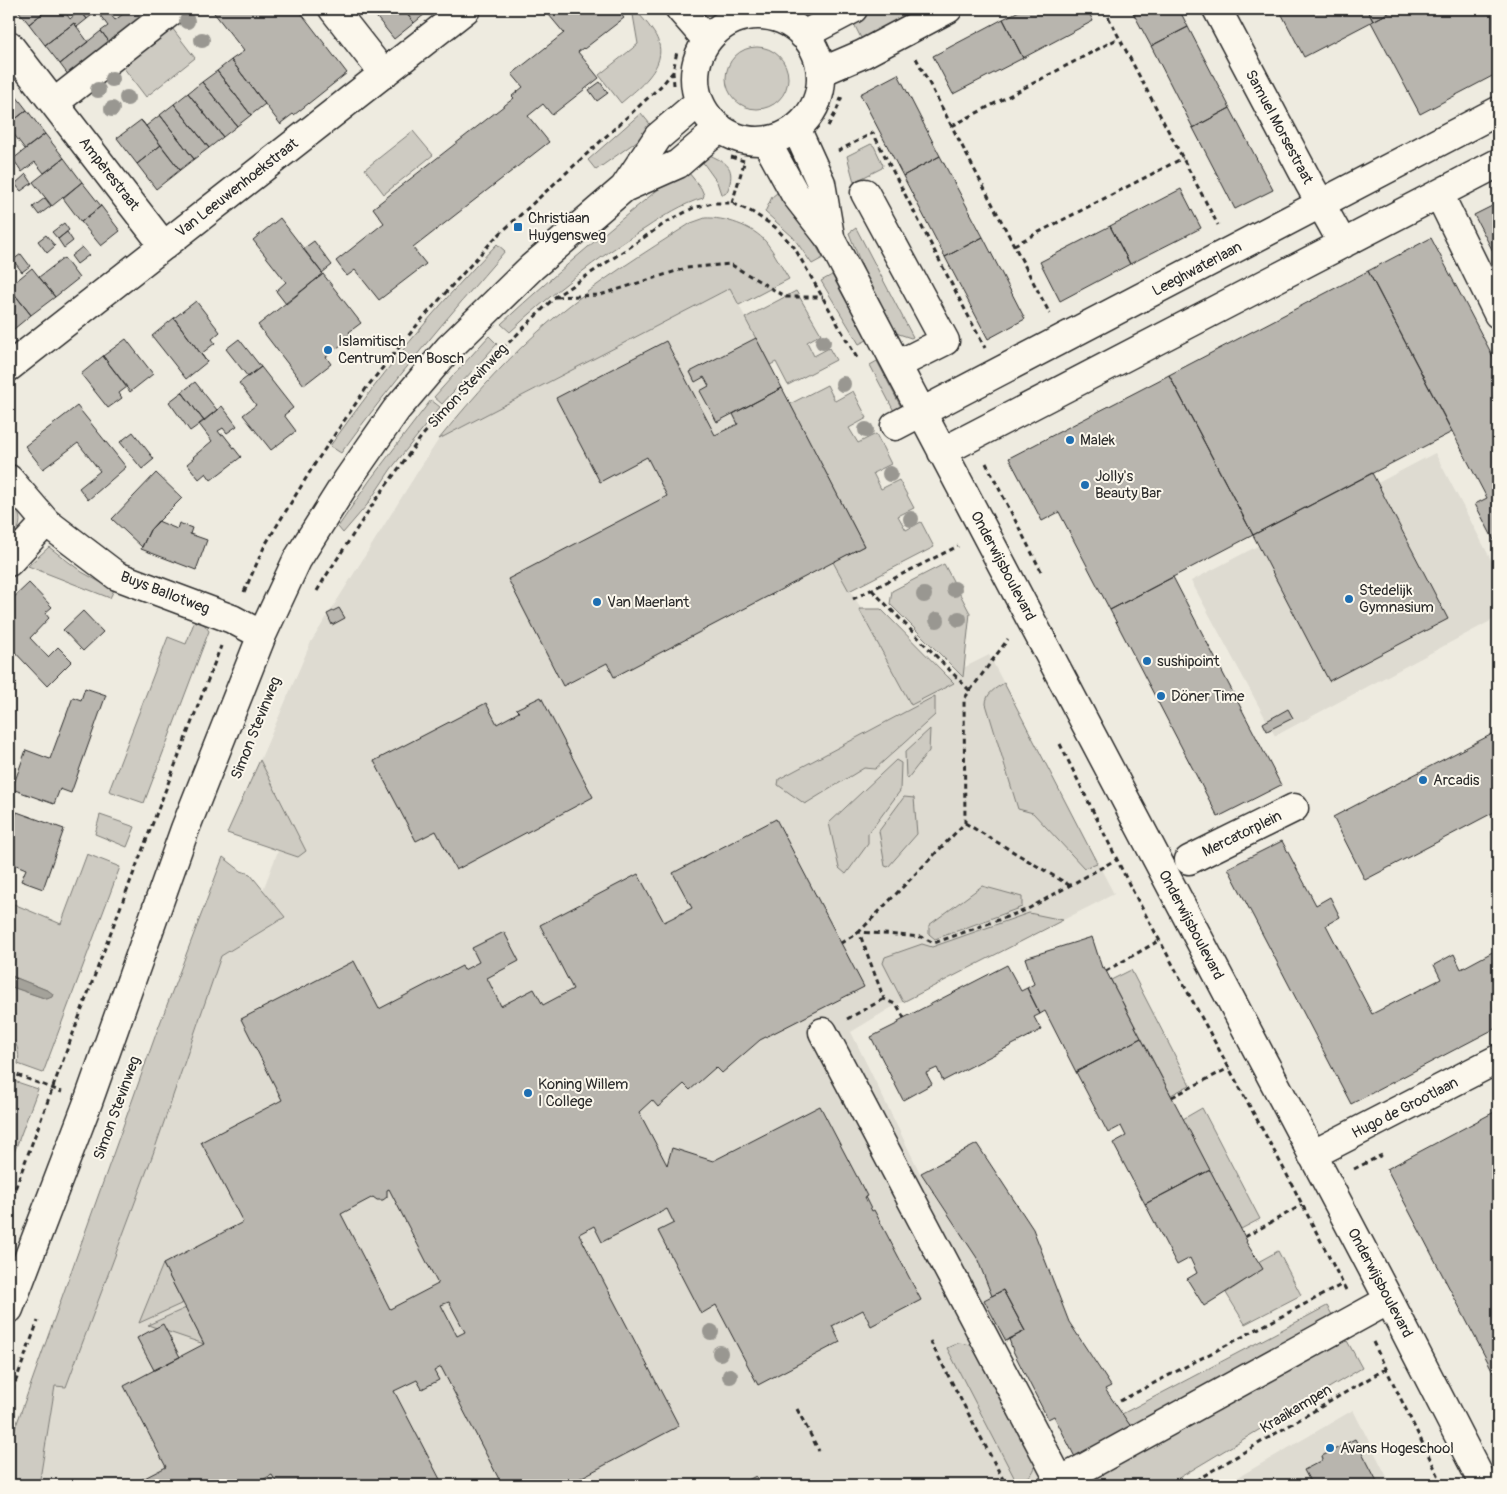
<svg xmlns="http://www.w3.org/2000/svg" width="1507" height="1494" font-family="Pangolin,sans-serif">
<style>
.built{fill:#dedbd1}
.green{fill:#cecbc2;stroke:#7c7b76}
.water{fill:#a4a29a;stroke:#74726e}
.building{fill:#b8b5ae;stroke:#2b2b2b;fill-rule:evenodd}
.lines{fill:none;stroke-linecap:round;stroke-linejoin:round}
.minor-casing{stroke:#2b2b2b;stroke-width:31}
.path{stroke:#2b2b2b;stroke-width:3;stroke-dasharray:5 4;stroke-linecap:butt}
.minor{stroke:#fbf7ec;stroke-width:28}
.tree{fill:#999791}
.poi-dot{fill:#1f6fb2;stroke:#fbf7ec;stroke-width:2}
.labels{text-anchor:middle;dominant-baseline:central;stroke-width:4;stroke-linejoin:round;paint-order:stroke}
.street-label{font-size:15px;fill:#2b2b2b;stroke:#fbf7ec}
.poi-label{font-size:15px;fill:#2b2b2b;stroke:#fbf7ec;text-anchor:start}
</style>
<rect width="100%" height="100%" fill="#eeebe0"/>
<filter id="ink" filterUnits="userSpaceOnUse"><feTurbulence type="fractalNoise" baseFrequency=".02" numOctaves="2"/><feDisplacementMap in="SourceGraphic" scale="10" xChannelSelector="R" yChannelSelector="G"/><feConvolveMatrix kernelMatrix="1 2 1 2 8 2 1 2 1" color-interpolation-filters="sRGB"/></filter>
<g filter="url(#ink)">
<!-- built -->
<path class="built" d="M730,288L864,546L835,562L909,695L989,655L1114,894L889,1009L851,1032L920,1173L977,1258L992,1296L984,1300L1006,1341L981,1355L1050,1485H39L55,1386L66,1387L153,1154L221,956L285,917L263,890L278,851L298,856L249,786L311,642L420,468L439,439Z
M1435,453L1498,573V617L1275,736L1191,581Z
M1353,1410L1391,1485H1225Z"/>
<!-- green -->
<path class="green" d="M632,9H635C640,16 647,22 652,30C675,61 642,85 621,103L599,75L638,44Z
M873,9H922L862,40L852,20Z
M169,24L195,58L146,97L120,63Z
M726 78a31 31 0 1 1 62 0a31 31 0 1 1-62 0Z
M641,113L654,129L596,170L588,160Z
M413,131L433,155L384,194L365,169Z
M871,144L874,146L883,165L882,168L854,182L847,156Z
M708,154C723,162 734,164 730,183C729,187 728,191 725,194H721L717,182L699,157Z
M685,168L701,188L704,195L703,198C682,204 664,216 646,228C597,258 552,293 510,332L501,324C560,269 622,218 685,168Z
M783,188L823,258L812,264L793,237L765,212L772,197Z
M705,218C724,217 753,226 766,242C775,253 781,267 789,279L739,305L730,288L439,439C474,396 511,354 554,318C597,282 644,253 691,223Z
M856,228L913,337L911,338L893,332L870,287L849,233Z
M497,244L505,251C448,317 392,382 341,453L330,446C381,375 436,306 497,244Z
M832,275L867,340L859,344L821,281Z
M796,291L821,334L807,342L814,356L829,348L836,360L788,385L776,362L770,365L745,318Z
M489,336L497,344L442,404L434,397Z
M877,361L903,411L896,415L870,365Z
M827,385L835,401L853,391L867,418L849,428L858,443L876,434L891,464L873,473L881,489L899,480L914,508L898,516L906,530L921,522L934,547L849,591L833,562L864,546L790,404Z
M431,400L440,407L391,469L367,505L343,533L338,527L370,480Z
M9,499C23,515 24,526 9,542Z
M49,547L82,572L114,590L110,598L28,566Z
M944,564L970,613L963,677L890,604L892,591Z
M859,609H881L954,683L911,705Z
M195,620L204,624L209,631L144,803L109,791L168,637L186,644Z
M1004,683L1097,863L1084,868L1033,813L1018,809L986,704C986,693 995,689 1004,683Z
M935,696V715L875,769L864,768L805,804L778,785L779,779Z
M930,729L929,751L908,778L906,777L905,752Z
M260,760L306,851L298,857L227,833Z
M896,760L901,763L900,791L868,834V844L846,874L839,868L829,823Z
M904,797L914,798L917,834L888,867L885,866L879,831Z
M100,815L135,827L127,847L95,834Z
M87,854L120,867L43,1073L18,1064C20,1052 17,1043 9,1034V986L47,999L49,991L9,975V902L61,924Z
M223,857L241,871L250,874L285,917L221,956L153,1154L66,1387L55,1386L39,1485H10L12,1437L156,1034Z
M982,886L1022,897V907L935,939L929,934V925Z
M1029,913L1063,920L903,1002L883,963L885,957L922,944L932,947Z
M1131,970L1190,1085L1171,1095L1111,980Z
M14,1081L38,1089L9,1166V1097Z
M1202,1108L1260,1219L1241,1229L1183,1119Z
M1278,1251L1301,1295L1245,1324L1226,1293L1262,1269L1258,1262Z
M163,1264L183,1303L139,1323Z
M1327,1306L1334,1318L1134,1431L1122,1414Z
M186,1308L204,1344L148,1325Z
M1345,1337L1362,1368L1167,1485H1086L1091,1479Z
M958,1343L967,1344L974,1347L1036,1459C1035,1475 1030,1476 1017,1483L947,1348Z"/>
<!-- water -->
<path class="water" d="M9,975L49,991L53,994L52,997L47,999L9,986Z"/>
<!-- building -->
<path class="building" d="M17,9H48L29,24Z
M48,9H63L70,19L80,10L87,19L77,27L74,23L45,45L29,24Z
M83,9H95L97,11L87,19L80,10Z
M100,9H106L115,20L130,9H157L114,48L101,31L108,26L97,11Z
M211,9H298L347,73L294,115L293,114L281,123V125L231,60L244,51Z
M370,9H403L414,23L394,39Z
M403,9H431L414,23Z
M544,9H617L624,18L584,49L583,48L578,52L599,78L552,115L543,104L528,116L549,142L413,248L426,264L379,300L355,270L347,276L336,261L384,223L373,208L514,98L512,96L523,87L512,74L564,33Z
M1023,9H1087L1093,21L1023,58L1003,19Z
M1131,9H1179L1188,27L1151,46Z
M1279,9H1367L1373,21L1304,57Z
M1367,9H1396L1373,21Z
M1396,9H1498V73L1420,114L1371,22Z
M1003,19L1023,58L953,94L933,56Z
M74,23L88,42L60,64L45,45Z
M1188,27L1230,108L1193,128L1151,46Z
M101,31L114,48L72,80L60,64Z
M231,60L265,104L251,115L217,71Z
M217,71L251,115L237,126L202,82Z
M898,74L940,156L903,176L860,94Z
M202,82L237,126L223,137L188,93Z
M600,82L608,93L597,101L589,90Z
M9,87L27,110L9,124Z
M188,93L223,137L209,148L174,104Z
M174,104L209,148L194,159L160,115Z
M1230,108L1273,190L1235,209L1193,128Z
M27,110L45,134L25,149L9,128V124Z
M160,115L194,159L180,170L141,120L146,126Z
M141,120L161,145L137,164L117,138Z
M45,134L64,158L44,173L35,162L22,172L13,159Z
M161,145L180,170L156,189L137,164Z
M940,156L983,237L945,257L903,176Z
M64,158L82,182L52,206L33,182Z
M26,174L32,183L21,191L15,184Z
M82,182L101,206L81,222L63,198Z
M1181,189L1201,228L1130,264L1110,226Z
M45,198L51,206L39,215L33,207Z
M1498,203V261L1474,215Z
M101,206L120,231L101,246L81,222Z
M280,218L323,274L286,304L276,291L286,282L253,240Z
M64,223L69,230L58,239L52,232Z
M1110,226L1130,264L1060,301L1040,262Z
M67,232L73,241L64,248L58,239Z
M46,235L55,246L47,253L38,241Z
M983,237L1025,319L988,339L945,257Z
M1431,238L1498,366V548L1475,504L1487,498L1368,271Z
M314,241L332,265L322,273L303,249Z
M82,247L89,255L77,264L71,256Z
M21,254L30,266L22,272L13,260Z
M64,258L79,278L55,297L39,277Z
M32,268L55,297L31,315L9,287Z
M1368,271L1452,432L1253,535L1169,375Z
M323,274L361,323L349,332L352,336L326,357L331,364L304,385L258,325Z
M15,295L31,315L9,333V301Z
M196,301L220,332L212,339L215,343L201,354L207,362L174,318Z
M174,318L207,362L186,379L152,336Z
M756,338L782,388L717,422L700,391L709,386L704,377L695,382L690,372Z
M126,339L153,374L130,392L103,356Z
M239,339L261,367L248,377L226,349Z
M666,341L715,435L738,424L733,414L782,388L864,546L614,677L607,663L563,686L508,579L667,496L647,457L600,482L556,398Z
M103,356L127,387L119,393L122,398L108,408L81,374Z
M261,367L293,408L284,415L296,431L271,450L243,415L256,405L239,383Z
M1169,375L1253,535L1110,610L1059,512L1042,521L1009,458Z
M195,382L217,410L204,421L182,392Z
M182,392L204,421L190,431L169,402Z
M77,406L126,467L88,500L79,488L100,471L78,443L43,469L25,446Z
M222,406L237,426L227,433L223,428L218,431L221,435L223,434L241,457L211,480L206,473L199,479L187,464L194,458L193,457L212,441L199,424Z
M133,432L154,459L142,469L120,442Z
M156,473L182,498L150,530L142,547L112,519Z
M1372,473L1448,619L1329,681L1253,535Z
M158,521L177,529L179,523L192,528L190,534L207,540L196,570L141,549L150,530Z
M1173,577L1281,785L1218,817L1110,610Z
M29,583L52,607L45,613L49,618L30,638L48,657L58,647L72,661L47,686L9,646V602Z
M339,608L345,618L332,625L327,614Z
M83,611L103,632L83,651L63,630Z
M9,675L17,683L9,691Z
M85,688L106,695L71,793L60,789L54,804L12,789L26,750L50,759L73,697L81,700Z
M541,697L593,797L456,870L436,831L416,841L374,761L486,703L497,724L519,712L516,709Z
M1288,709L1293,718L1267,731L1263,723Z
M1498,731V810L1365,880L1333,817Z
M17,812L64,829L43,889L21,881L26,869L9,862V832Z
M776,819L864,987L760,1040L722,1073L716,1067L690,1090L684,1084L658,1107L652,1100L639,1112L667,1165L672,1148L713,1161L820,1106L867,1196L865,1197L872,1211L874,1210L921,1300L871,1326L863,1310L832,1326L840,1342L758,1385L716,1305L701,1314L658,1231L674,1223L667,1209L602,1242L594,1226L579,1234L679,1426L567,1485H502L441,1367L434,1371L439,1380L422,1389L417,1380L394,1391L443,1485H278L272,1475L252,1485H131L166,1467L124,1386L204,1344L163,1264L243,1222L201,1142L282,1100L241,1019L354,961L379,1009L462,966L464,970L479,962L472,948L504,932L519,961L487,978L501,1006L534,989L543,1005L573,989L540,925L638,874L664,922L692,908L673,873ZM389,1189L438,1284L390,1309L341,1214L373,1197L377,1200H383L387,1197V1190ZM449,1302L465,1332L457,1336L441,1305Z
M1282,841L1316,905L1330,897L1340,917L1326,925L1372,1014L1441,979L1434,965L1454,954L1461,969L1498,949V1027L1351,1104L1228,868Z
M1092,937L1102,968L1104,967L1141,1038L1076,1072L1045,1011L1040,1014L1027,988L1034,984L1025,958Z
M1007,965L1021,991L1027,988L1040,1014L1034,1017L1041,1030L943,1081L937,1068L926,1073L932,1084L903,1100L871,1037L899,1023L898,1021Z
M1141,1038L1210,1170L1145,1204L1113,1143L1126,1136L1121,1126L1108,1133L1076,1072Z
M1498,1110V1381L1387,1169Z
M977,1144L1033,1229L1069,1322L1111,1386L1105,1389L1134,1431L1077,1461L1054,1416L1048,1419L1013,1351L1009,1339L1025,1331L1003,1290L992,1296L977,1258L921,1173Z
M1210,1170L1247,1241L1246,1242L1263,1269L1204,1306L1187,1279L1197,1273L1190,1258L1177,1265L1145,1204Z
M1003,1290L1025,1331L1006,1341L984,1300Z
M163,1324L180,1357L154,1370L137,1338Z
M1355,1439L1379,1485H1312L1304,1470L1323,1460L1322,1456Z
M756,1476L760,1485H738Z"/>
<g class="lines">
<!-- minor casing -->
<g class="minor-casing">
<path id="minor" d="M333,9L384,74
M680,9L707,40
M1217,9L1309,183L1343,244
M695 78a63 63 0 1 1 126 0a63 63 0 1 1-126 0Z
M803,35L853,9
M9,45L164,246
M821,72L863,54L948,9
M54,103L174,9
M796,128L821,183L830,236
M766,141L795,194L831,240L1389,1300L1484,1485
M624,188L678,164L720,128
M865,193L945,341L897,365
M1439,194L1498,314
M9,367L466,9
M895,426L1498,111
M942,452L1498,163
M9,479L46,522L117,576L232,619L262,635
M9,562L46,522
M1189,860L1294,808
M823,1032L1062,1485
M1312,1155L1498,1059
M9,1309L88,1102L185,829L262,635L297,560L348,479L396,410L449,348L532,267L624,188L658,137L699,102
M1053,1485L1389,1300"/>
</g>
<!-- path -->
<path class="path" d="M1104,9L1218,225
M977,13L986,9
M916,58L1050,314
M674,85L673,72L677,51
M828,126L836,112L842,96
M952,126L1119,38
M838,151L873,133L985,348
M731,157L744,161
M732,203L744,163
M1014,245L1183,158
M556,297L600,295L686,268L730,264L786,297H823
M986,463L1041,571
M872,590L970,691
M317,591L324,579L375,501L422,436L475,376L555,297L667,222L693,208L713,203H732L752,212L775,227L794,247L857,358
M244,592L265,545L316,462L367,387L422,319L493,240L662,85L673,72
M853,599L958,546
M1060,744L1130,886L1285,1171L1346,1290
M965,823L1069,885
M841,943L859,932L922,937L934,943L1026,910L1117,859
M1106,971L1160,940
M904,1018L897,1005L884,999L859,932L965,823L964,699L1008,639
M847,1019L884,999
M9,1072L62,1092
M1172,1097L1229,1068
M1354,1169L1382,1155
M9,1205L112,929L221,646
M1245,1237L1302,1205
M930,1341L1006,1485
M1373,1342L1443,1485
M9,1399L38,1321
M1120,1401L1343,1284
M797,1409L819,1451
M1188,1485L1387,1368"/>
<!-- minor -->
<use href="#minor" class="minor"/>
</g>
<!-- trees -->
<g class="tree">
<circle cx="187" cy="21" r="8"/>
<circle cx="202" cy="40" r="8"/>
<circle cx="112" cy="79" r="8"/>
<circle cx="98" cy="90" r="8"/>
<circle cx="127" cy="98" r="8"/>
<circle cx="112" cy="109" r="8"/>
<circle cx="823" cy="342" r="8"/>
<circle cx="843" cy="384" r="8"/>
<circle cx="866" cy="430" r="8"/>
<circle cx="890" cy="474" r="8"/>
<circle cx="911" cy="519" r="8"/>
<circle cx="954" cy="589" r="8"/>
<circle cx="924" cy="595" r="8"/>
<circle cx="959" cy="619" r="8"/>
<circle cx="937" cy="620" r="8"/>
<circle cx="711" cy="1332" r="8"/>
<circle cx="720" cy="1353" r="8"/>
<circle cx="730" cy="1376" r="8"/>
</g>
</g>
<!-- markers -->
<g class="poi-dot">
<rect x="513" y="222" width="10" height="10" rx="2.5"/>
<circle cx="328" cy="350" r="5"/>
<circle cx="1070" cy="440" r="5"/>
<circle cx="1085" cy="485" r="5"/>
<circle cx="1349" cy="599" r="5"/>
<circle cx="597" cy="602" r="5"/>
<circle cx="1147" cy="661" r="5"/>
<circle cx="1161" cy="696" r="5"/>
<circle cx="1423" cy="780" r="5"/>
<circle cx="528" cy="1093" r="5"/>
<circle cx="1330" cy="1448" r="5"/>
</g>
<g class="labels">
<!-- street labels -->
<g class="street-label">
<text transform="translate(1279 127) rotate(62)">Samuel Morsestraat</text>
<text transform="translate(109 174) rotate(52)">Ampèrestraat</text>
<text transform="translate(237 188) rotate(-38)">Van Leeuwenhoekstraat</text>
<text transform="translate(1197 269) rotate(-28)">Leeghwaterlaan</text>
<text transform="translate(468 386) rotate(-47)">Simon Stevinweg</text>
<text transform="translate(1003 566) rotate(62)">Onderwijsboulevard</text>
<text transform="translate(165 593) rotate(21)">Buys Ballotweg</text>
<text transform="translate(256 728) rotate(-68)">Simon Stevinweg</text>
<text transform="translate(1242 834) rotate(-26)">Mercatorplein</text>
<text transform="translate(1191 925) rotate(62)">Onderwijsboulevard</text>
<text transform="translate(117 1108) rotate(-70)">Simon Stevinweg</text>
<text transform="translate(1405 1108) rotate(-27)">Hugo de Grootlaan</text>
<text transform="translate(1380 1283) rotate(62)">Onderwijsboulevard</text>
<text transform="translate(1296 1409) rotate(-31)">Kraaikampen</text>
</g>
<!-- poi labels -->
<g class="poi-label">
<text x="528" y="218">Christiaan<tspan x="528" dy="17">Huygensweg</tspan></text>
<text x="338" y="341">Islamitisch<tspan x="338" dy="17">Centrum Den Bosch</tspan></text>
<text x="1080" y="440">Malek</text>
<text x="1095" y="476">Jolly's<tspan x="1095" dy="17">Beauty Bar</tspan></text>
<text x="1359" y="590">Stedelijk<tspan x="1359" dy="17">Gymnasium</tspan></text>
<text x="607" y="602">Van Maerlant</text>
<text x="1157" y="661">sushipoint</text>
<text x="1171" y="696">Döner Time</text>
<text x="1433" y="780">Arcadis</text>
<text x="538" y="1084">Koning Willem<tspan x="538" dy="17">I College</tspan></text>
<text x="1340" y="1448">Avans Hogeschool</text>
</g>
</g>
<!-- margin -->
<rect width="1507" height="1494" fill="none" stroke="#fbf7ec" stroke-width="30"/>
<rect x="15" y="15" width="1477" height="1464" fill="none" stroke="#2b2b2b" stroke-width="2" filter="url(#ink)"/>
</svg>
